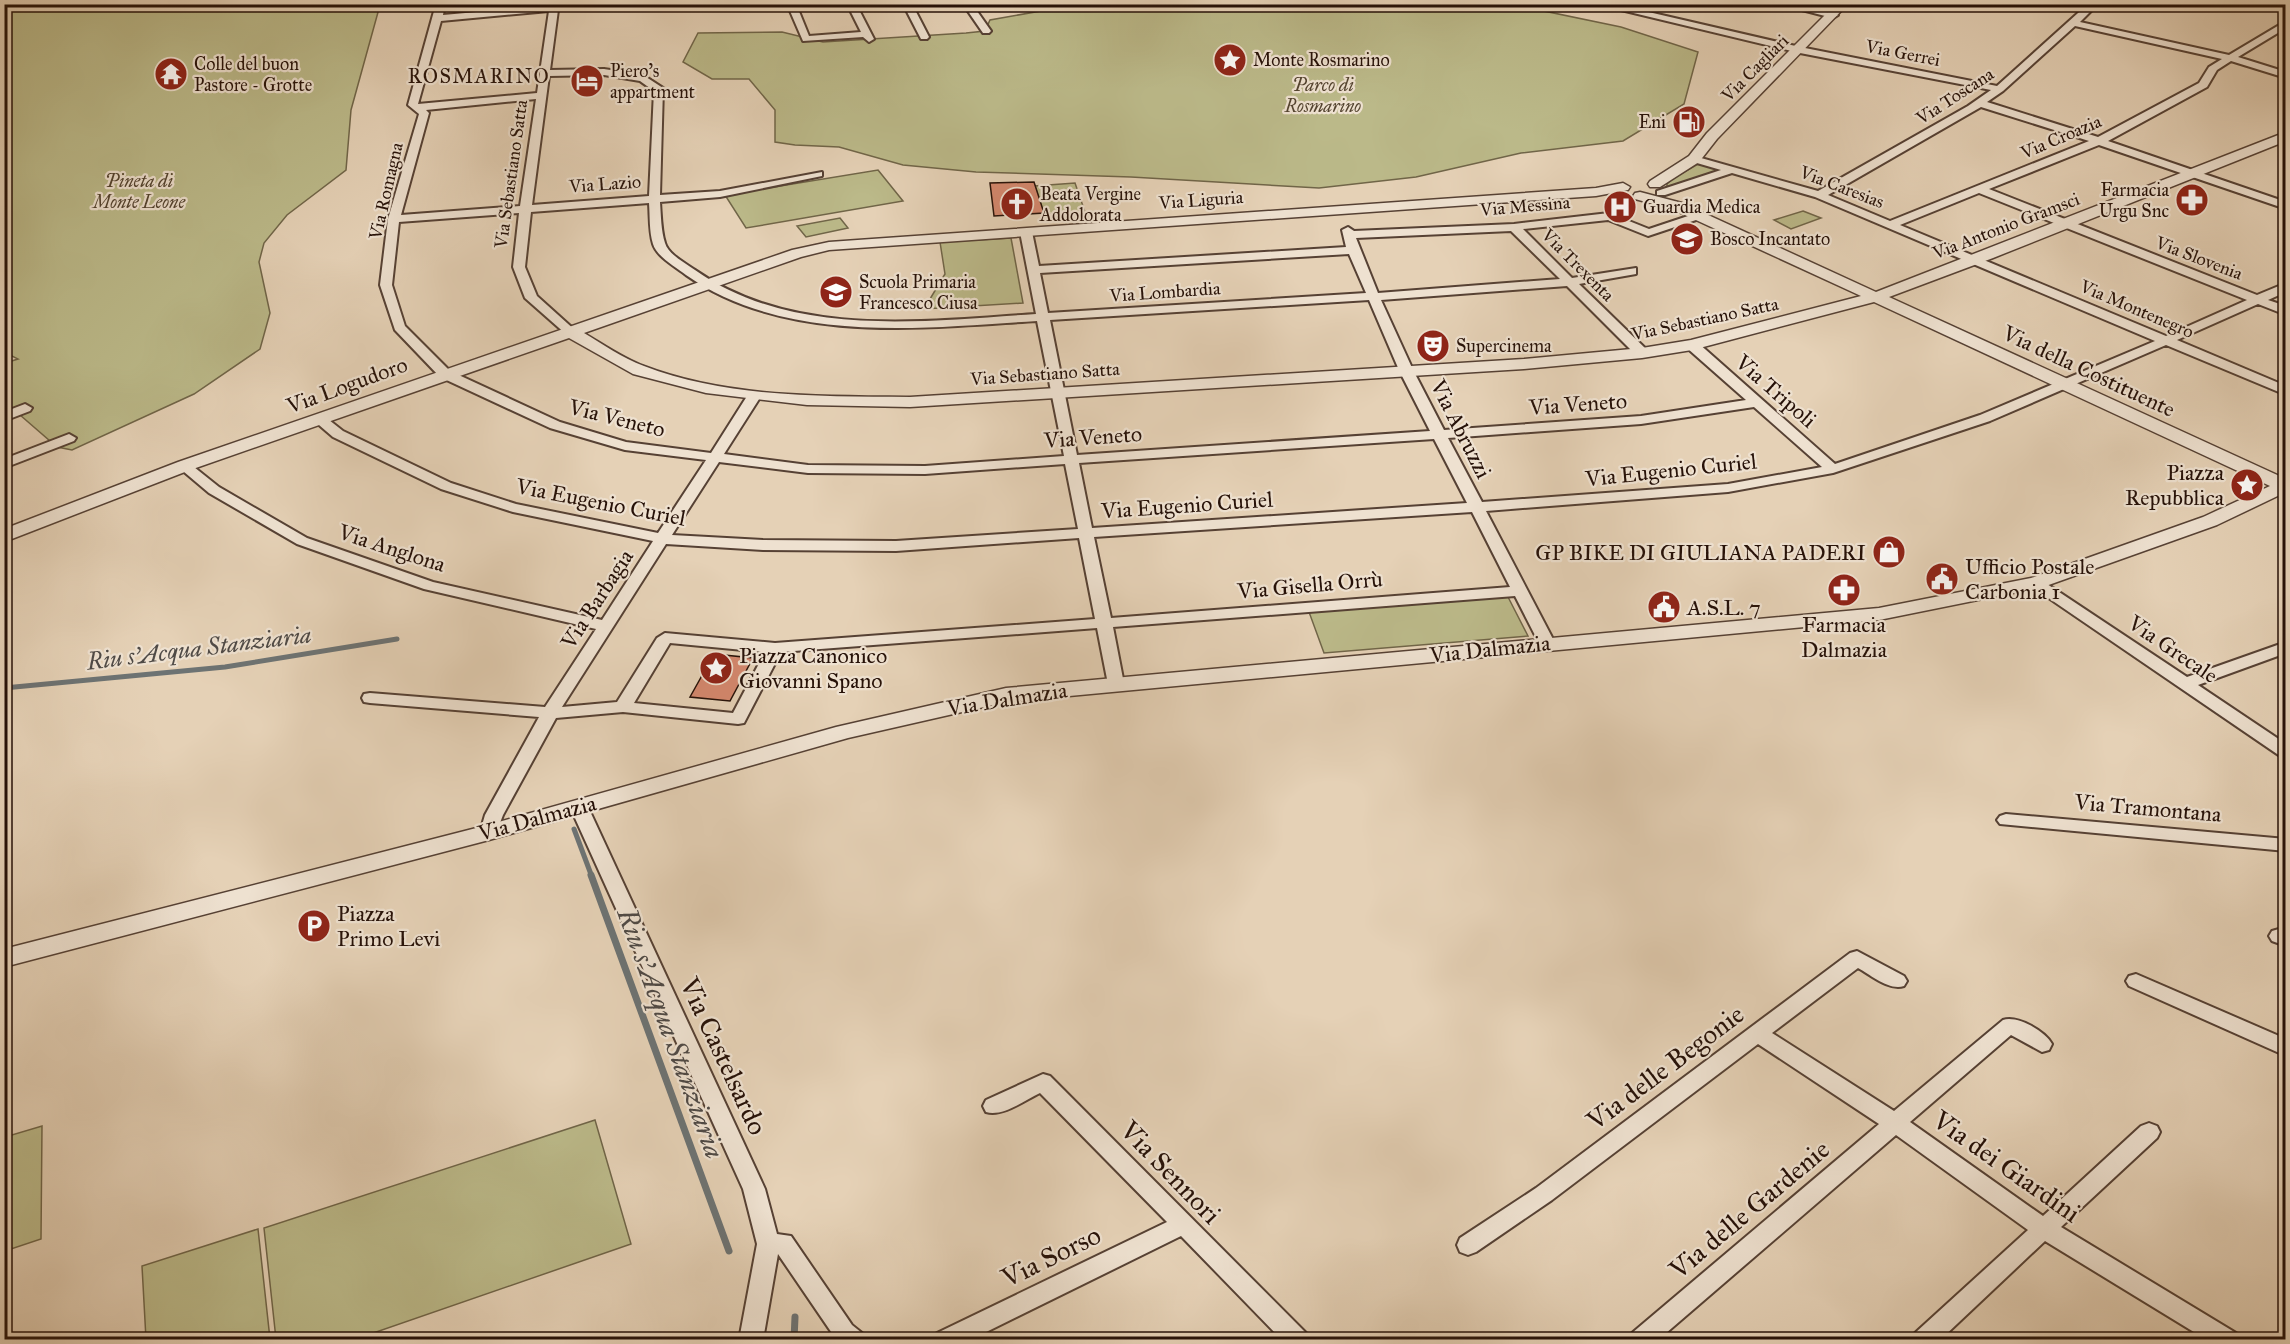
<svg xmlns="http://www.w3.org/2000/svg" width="2290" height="1344" font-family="'IM FELL Great Primer',serif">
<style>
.green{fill:#bbb989;stroke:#706548;stroke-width:1.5}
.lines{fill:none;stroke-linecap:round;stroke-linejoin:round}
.stream-far1{stroke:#6d7373;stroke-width:5}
.stream{stroke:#6d7373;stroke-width:7}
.building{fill:#d5886e;stroke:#261108;stroke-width:1.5}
.minor-casing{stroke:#564134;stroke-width:4}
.tertiary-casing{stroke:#564134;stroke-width:3}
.minor{fill:#eee1d0;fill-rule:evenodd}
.tertiary{fill:#eee1d0;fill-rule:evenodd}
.labels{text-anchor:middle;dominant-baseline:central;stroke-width:4.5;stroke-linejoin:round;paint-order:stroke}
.far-street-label{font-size:18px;fill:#261108;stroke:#eee1d0}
.far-poi-label{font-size:18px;fill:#261108;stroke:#eee1d0;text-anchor:start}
.far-park-label{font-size:18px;font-style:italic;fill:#53432f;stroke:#eee1d0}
.far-neighbourhood-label{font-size:20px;letter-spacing:1.5px;fill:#261108;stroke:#eee1d0}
.street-label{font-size:22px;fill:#261108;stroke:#eee1d0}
.poi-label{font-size:22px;fill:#261108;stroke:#eee1d0;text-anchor:start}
.water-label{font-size:24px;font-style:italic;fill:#4f4a46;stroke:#eee1d0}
.near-street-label{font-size:27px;fill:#261108;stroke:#eee1d0}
.near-water-label{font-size:28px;font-style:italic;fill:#4f4a46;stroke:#eee1d0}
</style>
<rect width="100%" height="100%" fill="#e5d1b6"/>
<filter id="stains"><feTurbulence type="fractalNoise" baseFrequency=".00333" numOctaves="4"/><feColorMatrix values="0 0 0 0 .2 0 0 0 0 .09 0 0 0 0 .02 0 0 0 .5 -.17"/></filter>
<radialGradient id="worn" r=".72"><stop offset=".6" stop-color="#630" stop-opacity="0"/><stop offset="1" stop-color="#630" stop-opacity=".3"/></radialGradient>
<!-- green -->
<path class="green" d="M1080,4L1515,5L1621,27L1698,52L1684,104L1623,141L1521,153L1416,177L1319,188L1131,177L976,172L903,165L839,147L795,145L775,142V110L749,79H712L683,62L698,33L782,32L823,42L966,33L985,31L990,20Z
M4,5H380L351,110L346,170L287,215L264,243L259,262L270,313L260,349L194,394L72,450L57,447L5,402V363L18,359L4,352Z
M1698,164L1728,170L1667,188V184L1672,179Z
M878,170L903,201L746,228L725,195Z
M1075,183L1085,212L1044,215L1035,186Z
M1803,211L1821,218L1791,229L1774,220Z
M840,218L848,228L806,237L797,226Z
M1011,238L1023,303L924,309L945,274L940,242Z
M1507,595L1528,636L1324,653L1309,612Z
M595,1120L631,1244L356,1339H276L264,1228Z
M42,1126L41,1239L5,1251V1137Z
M258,1229L270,1339H146L142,1266Z"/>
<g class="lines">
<!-- stream-far1 -->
<path class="stream-far1" d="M4,688L225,667L397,639
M574,829L592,877"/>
<!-- stream -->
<path class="stream" d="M591,875L729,1251
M794,1340L795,1317"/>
</g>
<!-- building -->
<path class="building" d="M1034,182L1044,213L994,216L990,183Z
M714,654L753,658L730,701L690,697Z"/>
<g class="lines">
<!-- minor casing -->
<g class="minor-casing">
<path id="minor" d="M436,4H445L443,15L564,4H605L558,10L550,70L604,69L643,75L663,88L660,195L720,191L822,172V176L720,197L660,202C661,215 661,231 665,243C668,254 685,263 695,270C793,339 923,321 1036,314L1020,232L1026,229L1032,232L1039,266L1346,247L1342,230L1348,227L1354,231L1514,224L1609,213L1649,229L1694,214H1702V218L1648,236L1608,220L1523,229L1572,278L1636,268V274L1579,284L1647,350L1648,353L1647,356H1637L1567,286L1381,300L1413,370L1444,430L1641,416L1746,400L1687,348L1686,345L1687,342H1697L1835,464L1980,415L2155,341L1815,197L1732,173L1665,195H1657V191L1721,170L1690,161L1689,159L1694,156L1818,191L1968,106L1991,90L1800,53L1596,4H1614L1800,47L1997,86L2088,4H2098L2080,22L2229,55L2286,21V28L2238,57L2286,72V78L2231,61L2217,70L2207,87L2108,141L2286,202V209L2099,145L1989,189L2257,295L2286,283V292L2268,300L2286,306V315L2258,304L2177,340L2286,386V395L2166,345L1990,421L1833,473L1728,492L1486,511L1555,643L1547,648L1539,643L1515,596L1113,627L1124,684L1116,689L1108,684L1097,628L781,652L744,723L738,724L623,712L556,718L503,815L495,836H483L480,832L485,815L539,717L370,703L364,702L362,698L364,694L370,693L545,707L596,629L424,589L297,544L209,493L177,466L179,463H189L219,487L307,538L433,582L602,620L653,541L513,512L441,489L333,437L312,419L314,416H324L343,431L451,483L516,504L658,533L706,460L625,450L550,428L440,377L395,330L380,285L388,219L419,114L408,105ZM549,11L537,93L418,104L441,21ZM2075,26L2222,59L2209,67L2199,83L2098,137L1987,102L2003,91ZM604,75L640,81L654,91L649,196L532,205L549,76ZM536,99L520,206L401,215L429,113L426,110ZM1981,107L2089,141L1890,221L1828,195ZM1979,193L2247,300L2166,336L1900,225ZM649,203C650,216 649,231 653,244C657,257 676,267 686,275C786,345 923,328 1037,321L1064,456L925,466L808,465L724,454L761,396L754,392L749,393L711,453L626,442L560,422L450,371L405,326L392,285L399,222L519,213L513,267L525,298L567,335L571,336L577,332L537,296L525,267L531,212ZM1511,231L1560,279L1378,293L1356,238ZM1349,254L1366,293L1048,313L1040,273ZM1369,300L1399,370L1430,431L1077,455L1050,320ZM1754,407L1822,467L1728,484L1482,502L1448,438L1641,424ZM1434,439L1467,503L1092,528L1079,463ZM719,462L808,473L925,474L1065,464L1078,529L896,541L763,540L672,535ZM1472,512L1510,587L1111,618L1094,537ZM1079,538L1095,619L775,643L665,633L657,638L617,702L562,707L666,544L763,550L896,551ZM670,643L765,652L733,713L634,703Z
M787,4H796L809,36L861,32L847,4H856L874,39L869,42L863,37L803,41Z
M903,4H912L929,37L927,39H921Z
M963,4H972L991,31L989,33H983Z
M1778,4H1797L1838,15L1833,18Z
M2260,4L2286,6V12L2261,6Z
M25,404L32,408L30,411L4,421V412Z
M69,434L76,438L74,441L4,468V459Z
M2036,578L2041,580L2187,677L2286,642V653L2198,685L2286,744V757L2280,756L2031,586L2028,583Z
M579,801L585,803L588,807L765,1189L777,1234L791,1236L852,1325L862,1333L866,1340L836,1339L778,1254L763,1340H739L757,1244L743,1189L570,807L573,803Z
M2006,814L2286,839V851L2000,824L1997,820L2000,816Z
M2279,929L2286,931V946L2272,941L2269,936L2272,931Z
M1857,951L1904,976L1907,981L1904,986C1889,991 1871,975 1858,968L1772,1033L1894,1111L2003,1020C2017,1015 2045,1031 2052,1044L2049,1050L2042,1052L2011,1035L1910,1122L2043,1216L2141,1126L2149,1123L2157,1126L2160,1132L2157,1138L2061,1227L2236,1333L2240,1340H2207L2045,1241L1940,1340H1911L1915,1333L2028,1230L1896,1135L1658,1340H1628L1632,1333L1879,1124L1758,1044L1552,1200L1476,1252L1468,1255L1460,1252L1457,1245L1460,1238L1536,1188L1850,953Z
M2136,974L2286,1039V1056L2129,986L2126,981L2129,976Z
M1043,1074L1050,1076L1306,1333L1310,1340H1282L1181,1236L970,1340H933L937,1333L1167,1222L1040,1093C1025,1100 1003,1117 986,1112L983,1106L986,1100Z"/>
</g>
<!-- tertiary casing -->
<g class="tertiary-casing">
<path id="tertiary" d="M1836,4H1848L1717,139L1699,162L1660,187H1650L1648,184L1650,181L1689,156L1707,133Z
M2286,132V141L1993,258L1889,297L2286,479V492L2217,525L2043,587L1879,620L1006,702L848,738L489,840L4,967V949L488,825L836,727L1006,688L1879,608L2031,578L2203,517L2270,486L1874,302L1692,350L1642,358L1524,369L910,407L807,405L706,393L633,374L569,338L190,470L4,542V529L178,462L792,250L829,242L1596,188L1623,183L1630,187L1628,190L1596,196L829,250L801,257L584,333C603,344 622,358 644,366C727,398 822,396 910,397L1524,359L1642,348L1691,340L1861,296L1672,209L1635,199L1633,196L1635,193L1640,192L1682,203L1876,292Z"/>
</g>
<!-- minor -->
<use href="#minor" class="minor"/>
<!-- tertiary -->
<use href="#tertiary" class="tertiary"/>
</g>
<!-- icons -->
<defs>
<g id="sight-disc" transform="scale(1.725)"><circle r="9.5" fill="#8f2418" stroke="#eee1d0"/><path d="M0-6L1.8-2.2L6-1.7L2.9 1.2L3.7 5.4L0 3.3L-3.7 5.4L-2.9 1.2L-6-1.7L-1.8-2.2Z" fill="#fff"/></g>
<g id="temple-disc" transform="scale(1.725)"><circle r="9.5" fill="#8f2418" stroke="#eee1d0"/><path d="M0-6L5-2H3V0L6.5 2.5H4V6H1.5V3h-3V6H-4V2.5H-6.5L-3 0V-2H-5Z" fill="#fff"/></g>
<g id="hotel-disc" transform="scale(1.725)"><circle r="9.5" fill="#8f2418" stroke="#eee1d0"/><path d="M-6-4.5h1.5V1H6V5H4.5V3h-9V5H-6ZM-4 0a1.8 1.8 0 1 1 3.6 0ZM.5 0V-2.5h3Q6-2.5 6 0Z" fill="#fff"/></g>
<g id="fuel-disc" transform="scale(1.725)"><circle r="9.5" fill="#8f2418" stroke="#eee1d0"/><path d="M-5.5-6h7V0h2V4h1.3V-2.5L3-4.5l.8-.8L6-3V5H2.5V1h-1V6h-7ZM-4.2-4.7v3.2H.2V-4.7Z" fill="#fff"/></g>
<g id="pharmacy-disc" transform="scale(1.725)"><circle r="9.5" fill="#8f2418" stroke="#eee1d0"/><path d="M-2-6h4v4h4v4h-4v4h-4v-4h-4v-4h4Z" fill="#fff"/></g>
<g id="church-disc" transform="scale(1.725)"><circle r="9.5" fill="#8f2418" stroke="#eee1d0"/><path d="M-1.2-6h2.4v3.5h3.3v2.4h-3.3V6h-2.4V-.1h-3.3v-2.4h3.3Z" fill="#fff"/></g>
<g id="hospital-disc" transform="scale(1.725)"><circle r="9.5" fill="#8f2418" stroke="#eee1d0"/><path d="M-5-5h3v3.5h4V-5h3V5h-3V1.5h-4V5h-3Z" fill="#fff"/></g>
<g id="school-disc" transform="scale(1.725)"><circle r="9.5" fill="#8f2418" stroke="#eee1d0"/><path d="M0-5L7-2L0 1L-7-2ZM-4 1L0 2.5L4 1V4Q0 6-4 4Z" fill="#fff"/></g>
<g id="theatre-disc" transform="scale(1.725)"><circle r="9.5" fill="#8f2418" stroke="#eee1d0"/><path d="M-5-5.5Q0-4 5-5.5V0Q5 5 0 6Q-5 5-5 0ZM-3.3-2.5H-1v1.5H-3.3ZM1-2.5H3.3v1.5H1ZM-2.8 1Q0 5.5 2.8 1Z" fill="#fff"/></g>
<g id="shop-disc" transform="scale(1.725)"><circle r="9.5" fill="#8f2418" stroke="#eee1d0"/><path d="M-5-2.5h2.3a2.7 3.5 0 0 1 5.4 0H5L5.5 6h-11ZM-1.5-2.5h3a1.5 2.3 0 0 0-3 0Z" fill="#fff"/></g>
<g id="civic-disc" transform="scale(1.725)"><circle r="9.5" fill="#8f2418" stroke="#eee1d0"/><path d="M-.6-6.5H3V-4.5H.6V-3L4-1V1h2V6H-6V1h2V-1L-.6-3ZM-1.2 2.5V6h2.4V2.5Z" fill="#fff"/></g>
<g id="parking-disc" transform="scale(1.725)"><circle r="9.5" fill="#8f2418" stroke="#eee1d0"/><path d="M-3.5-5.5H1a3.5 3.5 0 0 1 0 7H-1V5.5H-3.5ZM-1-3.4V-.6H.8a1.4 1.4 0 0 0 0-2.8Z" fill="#fff"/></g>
</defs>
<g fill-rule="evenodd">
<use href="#sight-disc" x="1230" y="60"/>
<use href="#temple-disc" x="171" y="74"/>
<use href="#hotel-disc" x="587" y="81"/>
<use href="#fuel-disc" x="1689" y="122"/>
<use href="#pharmacy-disc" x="2192" y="200"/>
<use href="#church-disc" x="1017" y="204"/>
<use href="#hospital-disc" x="1620" y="207"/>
<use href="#school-disc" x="1687" y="239"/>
<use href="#school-disc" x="836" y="292"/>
<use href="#theatre-disc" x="1433" y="346"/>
<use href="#sight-disc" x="2247" y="485"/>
<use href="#shop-disc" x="1889" y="552"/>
<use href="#civic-disc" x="1942" y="579"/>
<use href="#pharmacy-disc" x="1844" y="590"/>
<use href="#civic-disc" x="1664" y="607"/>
<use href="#sight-disc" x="716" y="668"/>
<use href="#parking-disc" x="314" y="926"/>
</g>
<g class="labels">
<!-- far-street labels -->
<g class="far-street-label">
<text transform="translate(1903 53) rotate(11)">Via Gerrei</text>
<text transform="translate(1755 68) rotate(-45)">Via Cagliari</text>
<text transform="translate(1955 96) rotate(-33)">Via Toscana</text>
<text transform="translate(2061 137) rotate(-23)">Via Croazia</text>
<text transform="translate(511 174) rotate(-82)">Via Sebastiano Satta</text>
<text transform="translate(605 184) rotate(-4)">Via Lazio</text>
<text transform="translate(1842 187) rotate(21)">Via Caresias</text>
<text transform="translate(386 191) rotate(-77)">Via Romagna</text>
<text transform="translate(1201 200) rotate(-4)">Via Liguria</text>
<text transform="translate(1525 206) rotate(-5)">Via Messina</text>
<text transform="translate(2006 226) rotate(-21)">Via Antonio Gramsci</text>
<text transform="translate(2199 258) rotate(21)">Via Slovenia</text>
<text transform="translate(1578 265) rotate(45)">Via Trexenta</text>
<text transform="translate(1165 292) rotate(-4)">Via Lombardia</text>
<text transform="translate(2137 309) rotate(23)">Via Montenegro</text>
<text transform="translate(1705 319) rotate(-12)">Via Sebastiano Satta</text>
<text transform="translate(1045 374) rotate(-4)">Via Sebastiano Satta</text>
</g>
<!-- far-poi labels -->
<g class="far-poi-label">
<text x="1253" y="60">Monte Rosmarino</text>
<text x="194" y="64">Colle del buon<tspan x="194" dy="21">Pastore - Grotte</tspan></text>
<text x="610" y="71">Piero's<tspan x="610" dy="21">appartment</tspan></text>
<text x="1666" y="122" text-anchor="end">Eni</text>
<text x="2169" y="190" text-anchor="end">Farmacia<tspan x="2169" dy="21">Urgu Snc</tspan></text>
<text x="1040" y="194">Beata Vergine<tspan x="1040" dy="21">Addolorata</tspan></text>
<text x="1643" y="207">Guardia Medica</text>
<text x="1710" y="239">Bosco Incantato</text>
<text x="859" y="282">Scuola Primaria<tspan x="859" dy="21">Francesco Ciusa</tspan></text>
<text x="1456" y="346">Supercinema</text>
</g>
<!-- far-park labels -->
<g class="far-park-label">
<text x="1323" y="85">Parco di<tspan x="1323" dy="21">Rosmarino</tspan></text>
<text x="139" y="181">Pineta di<tspan x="139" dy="21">Monte Leone</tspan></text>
</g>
<!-- far-neighbourhood labels -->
<g class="far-neighbourhood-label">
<text x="479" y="76">ROSMARINO</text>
</g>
<!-- street labels -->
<g class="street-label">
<text transform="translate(2089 371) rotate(25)">Via della Costituente</text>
<text transform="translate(347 385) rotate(-20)">Via Logudoro</text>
<text transform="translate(1776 391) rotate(41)">Via Tripoli</text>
<text transform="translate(1578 404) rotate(-4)">Via Veneto</text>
<text transform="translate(617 418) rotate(14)">Via Veneto</text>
<text transform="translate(1461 429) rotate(63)">Via Abruzzi</text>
<text transform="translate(1093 437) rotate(-4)">Via Veneto</text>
<text transform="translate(1671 470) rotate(-6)">Via Eugenio Curiel</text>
<text transform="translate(601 502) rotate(11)">Via Eugenio Curiel</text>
<text transform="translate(1187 505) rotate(-4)">Via Eugenio Curiel</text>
<text transform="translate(392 548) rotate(18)">Via Anglona</text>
<text transform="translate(1310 585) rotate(-5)">Via Gisella Orrù</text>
<text transform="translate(597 599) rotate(-57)">Via Barbagia</text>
<text transform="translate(1490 649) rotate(-6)">Via Dalmazia</text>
<text transform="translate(2173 649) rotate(34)">Via Grecale</text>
<text transform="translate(1007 699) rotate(-9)">Via Dalmazia</text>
<text transform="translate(2148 808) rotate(5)">Via Tramontana</text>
<text transform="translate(537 818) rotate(-15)">Via Dalmazia</text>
</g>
<!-- poi labels -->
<g class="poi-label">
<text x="2224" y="472" text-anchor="end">Piazza<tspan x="2224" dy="25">Repubblica</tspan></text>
<text x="1866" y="552" text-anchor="end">GP BIKE DI GIULIANA PADERI</text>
<text x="1965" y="566">Ufficio Postale<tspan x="1965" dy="25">Carbonia 1</tspan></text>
<text x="1687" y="607">A.S.L. 7</text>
<text x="1844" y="624" text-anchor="middle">Farmacia<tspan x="1844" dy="25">Dalmazia</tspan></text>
<text x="739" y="655">Piazza Canonico<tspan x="739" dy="25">Giovanni Spano</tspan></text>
<text x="337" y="913">Piazza<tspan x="337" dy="25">Primo Levi</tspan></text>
</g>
<!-- water labels -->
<g class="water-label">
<text transform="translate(199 648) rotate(-7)">Riu s'Acqua Stanziaria</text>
</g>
<!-- near-street labels -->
<g class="near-street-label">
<text transform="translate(724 1056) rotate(65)">Via Castelsardo</text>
<text transform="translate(1665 1067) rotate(-37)">Via delle Begonie</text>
<text transform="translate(2007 1166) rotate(35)">Via dei Giardini</text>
<text transform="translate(1171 1172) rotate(46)">Via Sennori</text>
<text transform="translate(1749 1209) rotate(-40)">Via delle Gardenie</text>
<text transform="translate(1051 1256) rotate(-26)">Via Sorso</text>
</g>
<!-- near-water labels -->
<g class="near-water-label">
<text transform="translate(671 1033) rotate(70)">Riu s'Acqua Stanziaria</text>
</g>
</g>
<!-- margin -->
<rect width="2290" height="1344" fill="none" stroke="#e5d1b6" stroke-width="24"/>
<rect x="6" y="6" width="2278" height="1332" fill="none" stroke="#261108" stroke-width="3"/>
<rect x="12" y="12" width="2266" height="1320" fill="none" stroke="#261108" stroke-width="1.5"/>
<rect width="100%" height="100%" filter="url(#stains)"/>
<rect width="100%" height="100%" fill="url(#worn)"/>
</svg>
